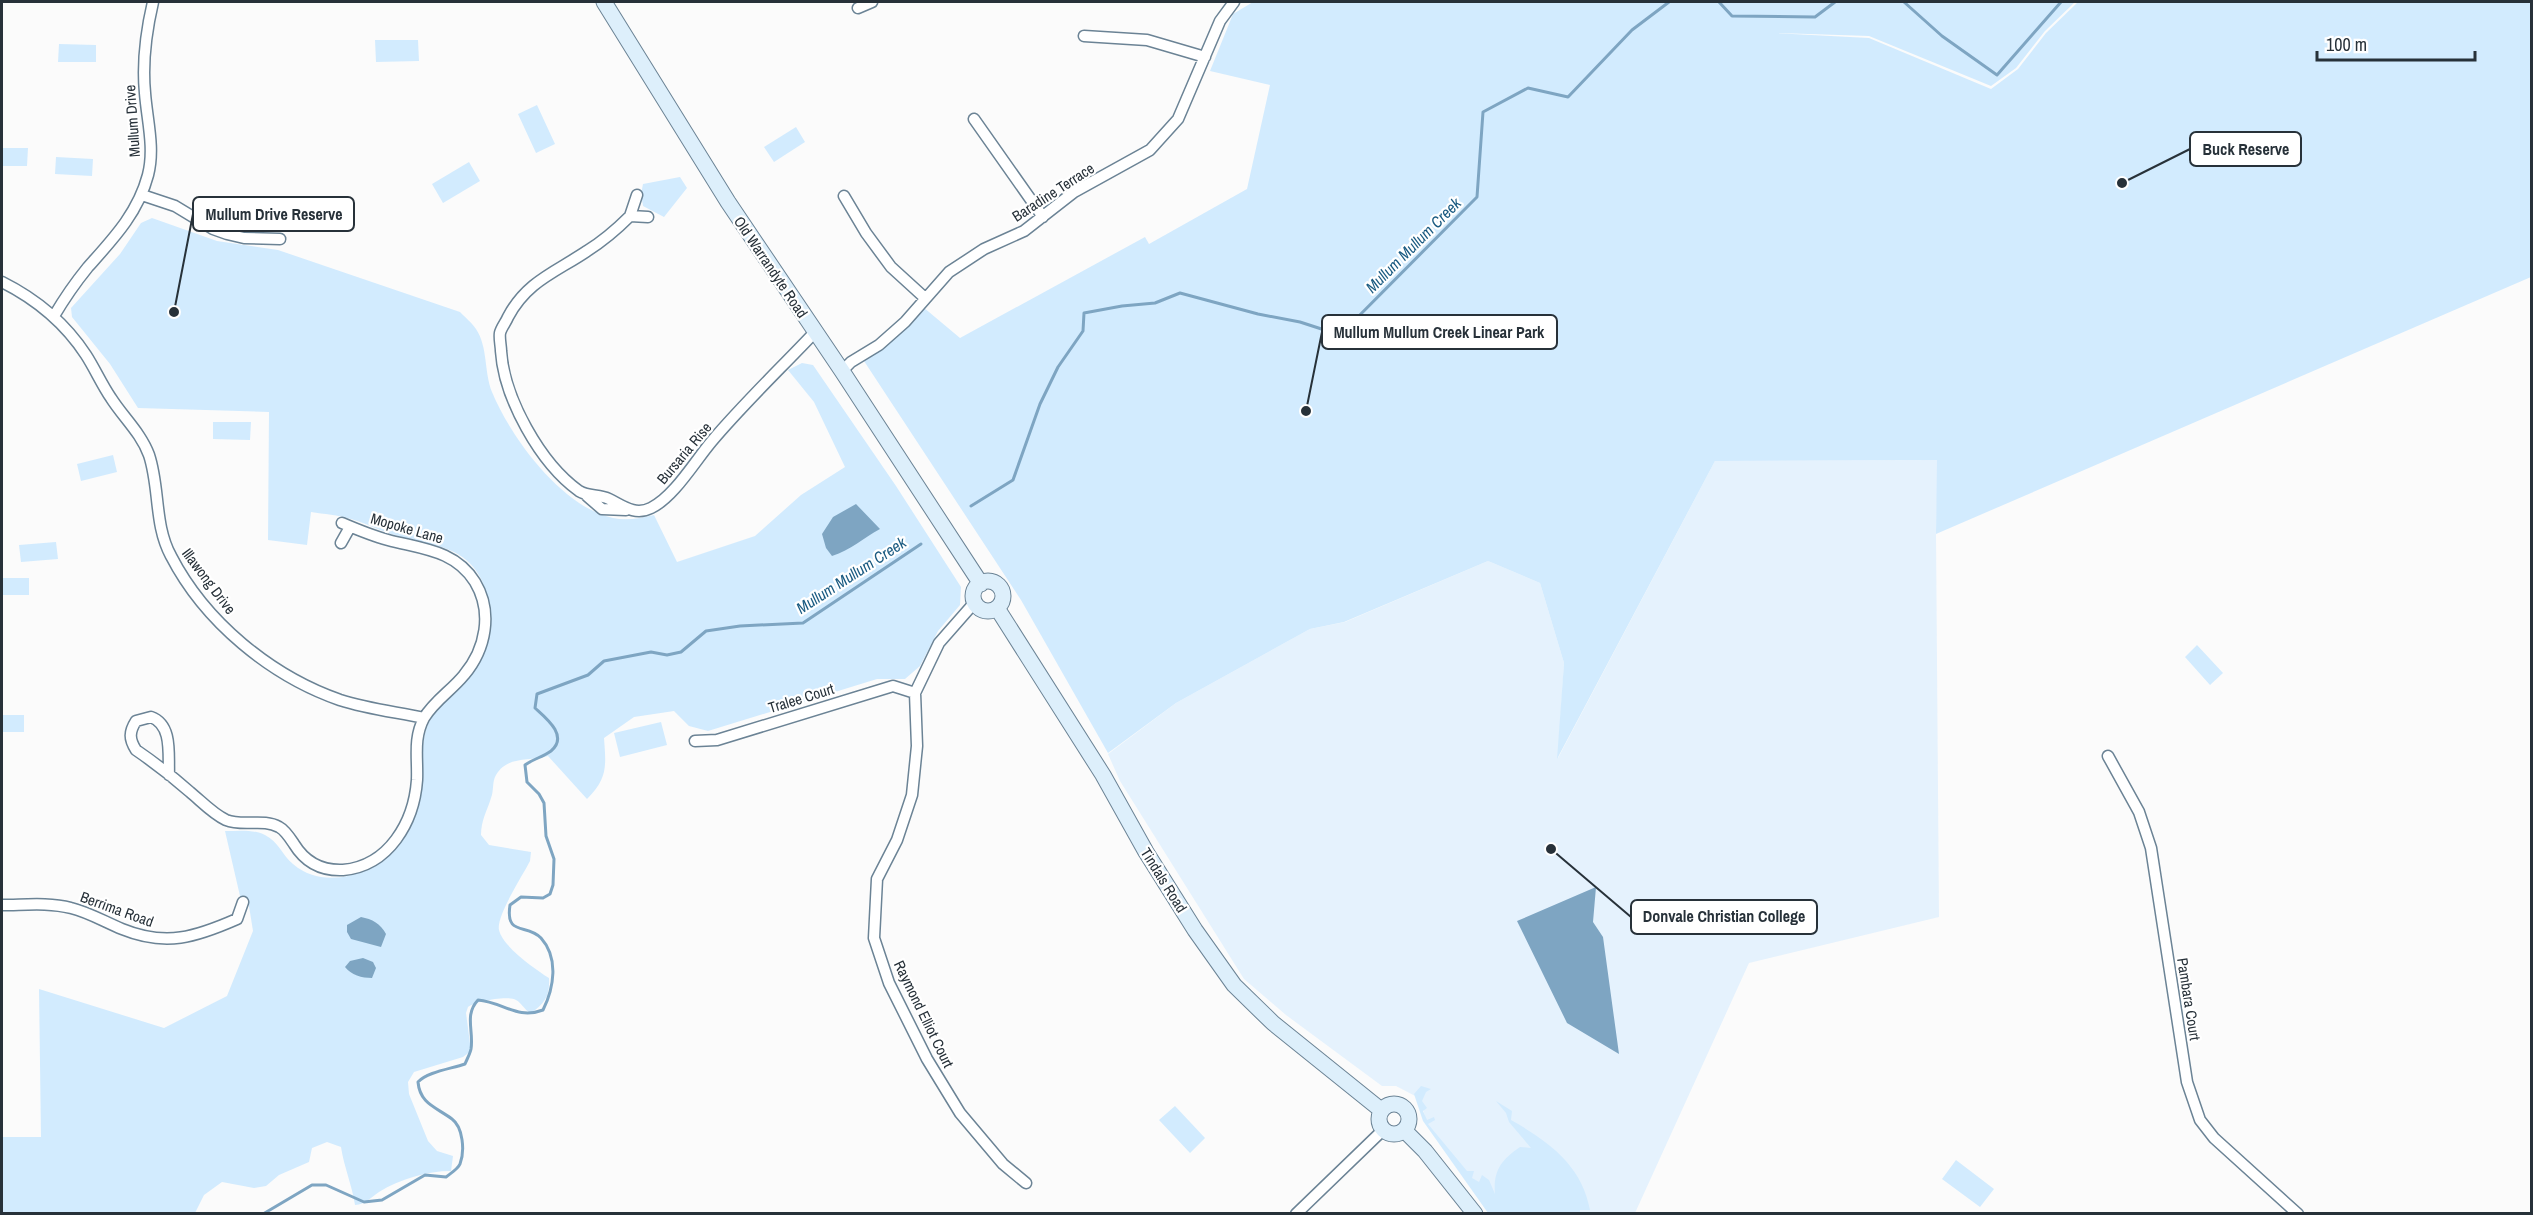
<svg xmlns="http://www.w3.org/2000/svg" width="2533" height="1215" font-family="'Archivo Narrow',sans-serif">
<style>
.built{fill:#e5f2fd}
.green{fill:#d2ebfe}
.water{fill:#7ea5c2}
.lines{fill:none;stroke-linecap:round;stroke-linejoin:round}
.stream{stroke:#7ea5c2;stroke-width:3}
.street-casing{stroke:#6b8395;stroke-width:13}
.secondary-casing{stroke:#6b8395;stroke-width:17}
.street{stroke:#fff;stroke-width:10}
.secondary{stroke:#ddeffb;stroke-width:15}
.labels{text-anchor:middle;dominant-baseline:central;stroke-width:4.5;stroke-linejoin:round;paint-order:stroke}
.street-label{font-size:15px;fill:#273139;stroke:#fff}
.water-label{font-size:16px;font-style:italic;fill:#195a81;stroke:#fff}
.leader{fill:none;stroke:#273139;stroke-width:2}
.callout-dot{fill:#273139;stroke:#fff;stroke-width:2}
.callout{fill:#fff;stroke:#273139;stroke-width:2}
.callout-label{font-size:16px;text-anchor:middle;font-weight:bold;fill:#273139}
</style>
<rect width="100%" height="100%" fill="#fbfbfb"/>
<!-- built -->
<path class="built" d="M1938,460L1936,534L1939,917L1749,963L1635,1213H1490L1426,1122L1421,1099L1396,1086H1382L1286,1015L1244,979L1120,781L1108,754L1176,703L1310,629L1345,622L1488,561L1540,583L1564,663L1558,758L1715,461Z"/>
<!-- green -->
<path class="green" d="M1253,2H2075L2045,31L2016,68L1991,86L1869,36L1775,33L1869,38L1991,89L2018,69L2046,33L2078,2H2531V277L1936,534L1937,460L1715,461L1557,759L1564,663L1540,583L1488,561L1344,622L1310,629L1176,703L1108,753L1021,600L864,361L923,307L960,338L1145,237L1149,244L1247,189L1270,85L1210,71L1233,14Z
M375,40H418L419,61L376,62Z
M59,44L96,45V62H58Z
M537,105L555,144L536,153L518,114Z
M796,127L805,142L774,162L764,147Z
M2,148H28L27,166H2Z
M56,157L93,159L92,176L55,174Z
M469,162L480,181L443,203L432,184Z
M680,177L687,188L664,217L643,206L641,194L643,184Z
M152,218L217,241L278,250L460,312C465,317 472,323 476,329C488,347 484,372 492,392C511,438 562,507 613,518C627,521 641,518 654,515L677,562L755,536L801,495L845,467L814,402L788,370L802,363L813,365L896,486L961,587L960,605L938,631L920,666L905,679H877L708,731L689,726L674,711L634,717L604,738C606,766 608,778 587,799L548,756C529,762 508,755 496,775C492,781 494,791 491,798C487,811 481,820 481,835L489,845L531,852L530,861C523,875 496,916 499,930C503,947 535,969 549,978C550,996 545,1003 531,1013C524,1010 522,1003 516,1000C508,995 475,1001 468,1007L466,1013L471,1051L463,1057L414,1072L408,1082L409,1094L428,1141L437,1151L453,1156L451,1171C427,1171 400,1179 379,1192C370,1198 366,1204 355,1205C352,1185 344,1167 341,1147L327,1142L312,1148L309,1162L279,1175L266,1186L254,1188L222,1182L204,1195L195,1213H2V1137H41L39,989L164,1028L227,996L253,931L248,900L240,896L225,831C238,831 253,829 265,835C279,842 282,855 293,864C315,883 344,880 369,869C401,855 420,819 422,785C424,765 420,747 427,727C437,701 467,688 478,664C496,628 495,572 454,552C437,544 420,542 402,537C384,533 368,524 351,519C338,515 324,514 311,512L307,545L268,540L269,412L138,408L110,364L72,317L71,308L120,254L141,223Z
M213,422H251L250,440L213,439Z
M113,455L117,472L81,481L77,464Z
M56,542L58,559L21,562L19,545Z
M2,578H29V595H2Z
M2197,645L2223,673L2210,685L2185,657Z
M2,715H24V732H2Z
M661,722L667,745L620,757L614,733Z
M1421,1086L1431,1089L1426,1092L1422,1101L1427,1108L1423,1111L1427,1120L1434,1117L1435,1120L1428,1124L1467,1171H1474L1472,1178L1479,1182L1482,1175L1489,1180L1495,1194C1493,1171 1501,1160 1520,1147L1531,1148L1509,1122L1506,1113L1496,1101L1512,1111L1511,1120C1548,1141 1582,1165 1590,1210H1580V1214L1488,1213L1423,1121L1414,1094Z
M1175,1106L1205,1138L1190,1153L1159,1120Z
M1956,1160L1994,1189L1980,1207L1942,1179Z"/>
<!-- water -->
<path class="water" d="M856,504L880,529C863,538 851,550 832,556L826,548L822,534L833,517Z
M1596,887L1593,922L1603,937L1619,1054L1567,1023L1517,921Z
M361,917C372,919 381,924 386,934L381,947L351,939L347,932V925Z
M363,958L373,962L376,968L372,978C362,978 351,975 345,967L350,961Z"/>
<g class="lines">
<!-- stream -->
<path class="stream" d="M1719,2L1732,16L1815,17L1835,2
M1904,2L1942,36L1997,75L2061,2
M971,506L1013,480L1040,404L1058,367L1083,331L1084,313L1122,306L1155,303L1180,293L1258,314L1300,322L1340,335L1477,197L1483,112L1528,88L1568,97L1632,30L1669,2
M263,1214L312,1185H326L364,1202L382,1200L425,1175L446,1177C451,1173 458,1169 460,1164C465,1151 463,1127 452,1119C436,1107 420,1104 418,1082C427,1072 450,1069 465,1064C467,1059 470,1054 471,1049C474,1031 464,1015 478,1000C503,1002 517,1020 543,1010C554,988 559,958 541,938C527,923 505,937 510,905L521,897L543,898L550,894L553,885L554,859L546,836L544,803L539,794L527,782L525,765C533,759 543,757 551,751C569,736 546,718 535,708L537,694L588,675L604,661L651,652L667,655L681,652L706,631L740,626L803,623L921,544"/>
<!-- street casing -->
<g class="street-casing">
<path id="street" d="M858,8L872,2
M1084,36L1147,40L1205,57
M974,119L1043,217
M142,195L175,206L213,229L227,234L244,238L280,239
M637,195L630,216L648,217
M844,196L866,233L891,267L925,298
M630,216C617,229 603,241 587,251C556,272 527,281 508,317C506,322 501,328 500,333C499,338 501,346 501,351C504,398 540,463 579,491C588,497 599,494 609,499C623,506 635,516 651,508C674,497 695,461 712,441C744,403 781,368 815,332
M2,282C36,299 65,323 86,355C95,369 102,385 111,398C123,417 141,433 149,455C160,488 154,525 171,556C205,622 271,676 340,700C368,709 396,712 424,718
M54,316C64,299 75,283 88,267C113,239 138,213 148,175C155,148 147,120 145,93C142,62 146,32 153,2
M842,371L851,362L879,345L905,322L949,272L984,249L1024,231L1074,192L1150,150L1178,119L1220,21L1234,2
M587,496L602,509L626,510
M341,543L350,527
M975,602L939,643L915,693L917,746L912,795L897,840L877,879L874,938L889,983L927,1059L960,1113L1003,1164L1026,1183
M695,741L717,740L893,686L915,693
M2108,756L2139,812L2151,848L2187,1082L2200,1120L2214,1138L2298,1214
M169,775C168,755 173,725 151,717L136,721C129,732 129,739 136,750C155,763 173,777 190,792C201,801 213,814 226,820C243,827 263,818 279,827C285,830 290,838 294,844C305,862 321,871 343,870C389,866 414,822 417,780C418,758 413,739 424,718C434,701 452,690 464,675C486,649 493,612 475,582C455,550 422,549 388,540C373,536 356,529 342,523
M2,905C24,905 48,902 71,908C88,912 105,922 122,929C166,947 196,937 237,919L243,902
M1296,1214L1383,1130"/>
</g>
<!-- secondary casing -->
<g class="secondary-casing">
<path id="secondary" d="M604,2L728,202L842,371L981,584
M973 596a15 15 0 1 1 30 0a15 15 0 1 1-30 0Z
M997,608L1103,775L1146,852L1195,930L1234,985L1273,1023L1381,1110
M1379 1119a15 15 0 1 1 30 0a15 15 0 1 1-30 0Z
M1404,1130L1425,1151L1475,1214"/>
</g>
<!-- street -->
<use href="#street" class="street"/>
<!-- secondary -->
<use href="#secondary" class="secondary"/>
</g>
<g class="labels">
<!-- street labels -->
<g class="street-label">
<text transform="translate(132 121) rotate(-94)">Mullum Drive</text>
<text transform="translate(1053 192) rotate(-33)">Baradine Terrace</text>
<text transform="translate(771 267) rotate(56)">Old Warrandyte Road</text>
<text transform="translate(684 453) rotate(-50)">Bursaria Rise</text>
<text transform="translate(407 528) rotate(16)">Mopoke Lane</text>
<text transform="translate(209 581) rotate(53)">Illawong Drive</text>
<text transform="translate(801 698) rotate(-17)">Tralee Court</text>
<text transform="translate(1164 880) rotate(58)">Tindals Road</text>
<text transform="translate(117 909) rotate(20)">Berrima Road</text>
<text transform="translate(2189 999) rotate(81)">Pambara Court</text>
<text transform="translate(924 1014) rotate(64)">Raymond Elliot Court</text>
</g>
<!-- water labels -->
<g class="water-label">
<text transform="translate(1413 245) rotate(-45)">Mullum Mullum Creek</text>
<text transform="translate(851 575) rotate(-33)">Mullum Mullum Creek</text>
</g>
</g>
<!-- callouts -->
<path class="leader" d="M2122 183L2190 149M174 312L193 214M1306 411L1322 332M1551 849L1631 917"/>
<g class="callout-dot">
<circle cx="2122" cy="183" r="6"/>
<circle cx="174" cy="312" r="6"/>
<circle cx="1306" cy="411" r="6"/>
<circle cx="1551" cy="849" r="6"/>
</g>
<g class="callout">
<rect x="2190" y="132" width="111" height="34" rx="6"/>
<rect x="193" y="197" width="161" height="34" rx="6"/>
<rect x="1322" y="315" width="235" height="34" rx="6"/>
<rect x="1631" y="900" width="186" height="34" rx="6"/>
</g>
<g class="callout-label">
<text x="2246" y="155">Buck Reserve</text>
<text x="274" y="220">Mullum Drive Reserve</text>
<text x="1439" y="338">Mullum Mullum Creek Linear Park</text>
<text x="1724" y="922">Donvale Christian College</text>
</g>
<!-- border -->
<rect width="2533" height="1215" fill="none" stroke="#273139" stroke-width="6"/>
<!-- scale -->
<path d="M2317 51v9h158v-9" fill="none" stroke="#273139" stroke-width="3"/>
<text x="2326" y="51" font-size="18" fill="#273139" stroke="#ffffff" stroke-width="4.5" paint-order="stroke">100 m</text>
</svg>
